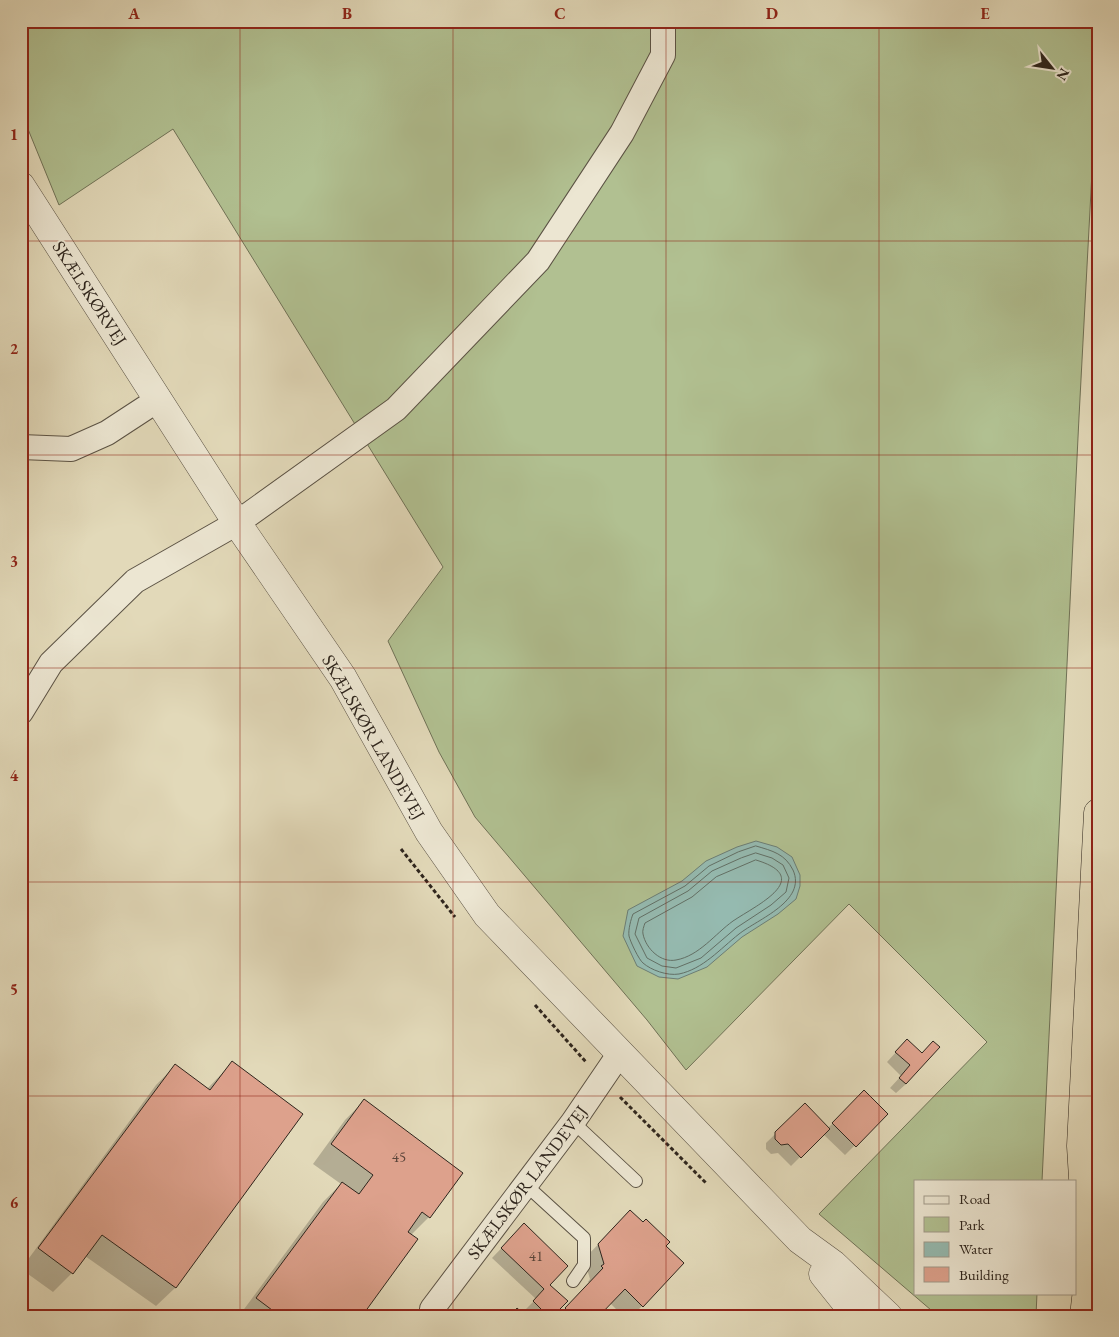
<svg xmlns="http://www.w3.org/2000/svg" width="1119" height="1337" font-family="'EB Garamond',serif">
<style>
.green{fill:#b1c091;stroke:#707257}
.water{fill:#95bab0;stroke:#6c7e75}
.shadow{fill:#0003}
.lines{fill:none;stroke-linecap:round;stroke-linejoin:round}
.shore{stroke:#627066;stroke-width:1}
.building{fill:#dda18c;stroke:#2e251d}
.service-casing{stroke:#5b5244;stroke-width:14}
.minor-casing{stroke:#5b5244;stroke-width:26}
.tertiary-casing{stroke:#5b5244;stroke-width:29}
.motorway-casing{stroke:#2e251d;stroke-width:29}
.path{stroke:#2e251d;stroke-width:3;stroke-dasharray:4 2.5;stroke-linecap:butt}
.service{stroke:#ece6d2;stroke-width:12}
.minor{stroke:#ece6d2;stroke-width:24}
.tertiary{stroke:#ece6d2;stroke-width:28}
.motorway{stroke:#e2d9b9;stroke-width:28}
.grid{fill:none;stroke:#8f2418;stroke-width:1;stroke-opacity:0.55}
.labels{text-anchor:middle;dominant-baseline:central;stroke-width:4;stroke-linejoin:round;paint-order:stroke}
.number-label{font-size:15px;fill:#5a4439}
.street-label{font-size:18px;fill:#2e251d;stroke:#ece6d2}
.neatline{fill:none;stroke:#8f2418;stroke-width:2}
.grid-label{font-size:16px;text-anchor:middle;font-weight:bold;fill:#8f2418}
</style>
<rect width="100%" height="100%" fill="#e2d9b9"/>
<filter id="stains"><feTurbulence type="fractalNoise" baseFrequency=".004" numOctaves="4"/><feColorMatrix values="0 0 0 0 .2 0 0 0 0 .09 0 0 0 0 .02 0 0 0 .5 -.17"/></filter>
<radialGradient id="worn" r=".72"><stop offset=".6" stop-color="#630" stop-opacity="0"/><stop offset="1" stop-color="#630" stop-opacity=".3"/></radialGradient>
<!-- green -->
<path class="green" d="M21,21H1098V59L1079,417L1042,1181H915V1293H1037L1036,1316H938L819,1214L987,1042L849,904L686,1070L647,1020L475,817L439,752L388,641L443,567L173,129L59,205L21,112Z"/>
<!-- water -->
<path class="water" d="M756,841L777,847L792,857L800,875V886L796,899L778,914L742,937L707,967L678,979L659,977L637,966L623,936L628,910L682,881L706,861L737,847Z"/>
<!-- shadow -->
<path class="shadow" d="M897,1051L921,1054L906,1084L896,1093L890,1088L901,1076L887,1062Z
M232,1063L302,1115L175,1288L156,1306L85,1256L72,1273L53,1292L21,1269L156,1085L175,1066L207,1089Z
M864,1092L886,1114L845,1155L823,1134L791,1166L778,1153L771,1154L766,1149V1143L805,1105L828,1128Z
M364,1101L429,1217L411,1235L360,1316H239L323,1202L341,1184L313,1164L345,1120Z
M616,1226L664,1246L642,1306L632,1316H623L610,1303L597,1316H558L590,1283L588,1282L590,1279L584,1259Z
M514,1235L549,1285L552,1316H529L524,1311L536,1299L492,1258Z"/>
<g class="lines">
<!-- shore -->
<path class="shore" d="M756,846C773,851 785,854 793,870C807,901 758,919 739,934C720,949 703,969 679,974C667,976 651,970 643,963C639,960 630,941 629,936C628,930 631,919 633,914L685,886L709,866L738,852Z
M756,853L772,858L783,865L789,878L786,892L771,905L736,928L701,958L676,968L662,966L647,958L635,934L639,918L688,891L712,871L741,858Z
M756,860C816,878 755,906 733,921C715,934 699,956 676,960C661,963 646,949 643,934C642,931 644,926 645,923L692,897L716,877Z"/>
</g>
<!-- building -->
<path class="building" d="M907,1039L922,1053L933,1041L940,1047L906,1084L899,1078L910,1065L895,1052Z
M232,1061L303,1114L176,1288L102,1235L73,1274L38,1248L175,1064L210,1090Z
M864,1090L888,1114L856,1147L832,1123Z
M364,1099L463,1173L430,1218L422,1212L408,1232L418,1239L362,1316H280L256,1298L342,1182L359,1194L373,1175L331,1144Z
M805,1103L830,1129L801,1158L788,1144L781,1145L775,1139V1132Z
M630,1210L643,1222L646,1219L670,1242L666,1246L684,1263L643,1307L625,1289L599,1316H573L565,1308L603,1268L601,1266L604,1264L598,1244Z
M524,1223L568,1266L550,1285L568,1301L553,1316H548L533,1301L544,1289L501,1248Z
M517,1308L526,1316H510Z"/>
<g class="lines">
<!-- service casing -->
<g class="service-casing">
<path id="service" d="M573,1122L636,1181
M526,1185L584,1238V1265L573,1281"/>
</g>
<!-- minor casing -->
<g class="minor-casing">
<path id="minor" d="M21,447L71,449L107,433L159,399
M21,712L51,663L135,581L237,523L396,409L538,261L622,133L663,55V21
M432,1309L573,1122L620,1053"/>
</g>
<!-- tertiary casing -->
<g class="tertiary-casing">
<path id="tertiary" d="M21,186L237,523L343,678L429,832L487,915L800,1240L833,1264L888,1316
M823,1274L847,1304L860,1316"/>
</g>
<!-- motorway casing -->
<g class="motorway-casing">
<path id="motorway" d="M1089,1274L1081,1146L1098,813
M1084,1316L1091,1255"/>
</g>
<!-- path -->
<path class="path" d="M401,849L455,917
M535,1005L586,1062
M620,1097L707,1184"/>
<!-- service -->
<use href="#service" class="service"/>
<!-- minor -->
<use href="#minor" class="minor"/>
<!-- tertiary -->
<use href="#tertiary" class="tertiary"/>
<!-- motorway -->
<use href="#motorway" class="motorway"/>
</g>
<!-- grid -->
<path class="grid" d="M240,21V1316M453,21V1316M666,21V1316M879,21V1316M21,241H1098M21,455H1098M21,668H1098M21,882H1098M21,1096H1098"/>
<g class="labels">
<!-- number labels -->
<g class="number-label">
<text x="399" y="1156">45</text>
<text x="536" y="1255">41</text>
</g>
<!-- street labels -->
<g class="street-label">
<text transform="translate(90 293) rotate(57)">SKÆLSKØRVEJ</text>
<text transform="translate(374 737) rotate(60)">SKÆLSKØR LANDEVEJ</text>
<text transform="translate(527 1182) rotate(-53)">SKÆLSKØR LANDEVEJ</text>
</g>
</g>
<!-- margin -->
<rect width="1119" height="1337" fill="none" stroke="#e2d9b9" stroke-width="55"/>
<!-- legend -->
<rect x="914" y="1180" width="162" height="115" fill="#ece6d2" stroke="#a0998a"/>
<rect x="924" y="1196" width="25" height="8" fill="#ece6d2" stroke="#a0998a"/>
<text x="959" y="1204" font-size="15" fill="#2e251d">Road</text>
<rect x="924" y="1217" width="25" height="15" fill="#b1c091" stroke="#a0998a"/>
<text x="959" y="1230" font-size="15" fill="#2e251d">Park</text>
<rect x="924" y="1242" width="25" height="15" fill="#95bab0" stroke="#a0998a"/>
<text x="959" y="1254" font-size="15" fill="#2e251d">Water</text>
<rect x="924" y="1267" width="25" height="15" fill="#dda18c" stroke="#a0998a"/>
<text x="959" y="1280" font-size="15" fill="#2e251d">Building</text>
<!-- north arrow -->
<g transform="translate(1052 68) rotate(120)" stroke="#ece6d2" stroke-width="4" paint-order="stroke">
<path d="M0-4L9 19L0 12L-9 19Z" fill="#2e251d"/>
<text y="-8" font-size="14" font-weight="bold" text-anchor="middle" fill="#2e251d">N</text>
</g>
<rect x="28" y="28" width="1064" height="1282" class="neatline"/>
<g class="grid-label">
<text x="134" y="19">A</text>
<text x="347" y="19">B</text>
<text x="560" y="19">C</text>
<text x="772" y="19">D</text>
<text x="985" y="19">E</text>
<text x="14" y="140">1</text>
<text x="14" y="354">2</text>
<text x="14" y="567">3</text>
<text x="14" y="781">4</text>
<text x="14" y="995">5</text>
<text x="14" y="1208">6</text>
</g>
<rect width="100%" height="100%" filter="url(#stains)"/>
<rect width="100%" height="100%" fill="url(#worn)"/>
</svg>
